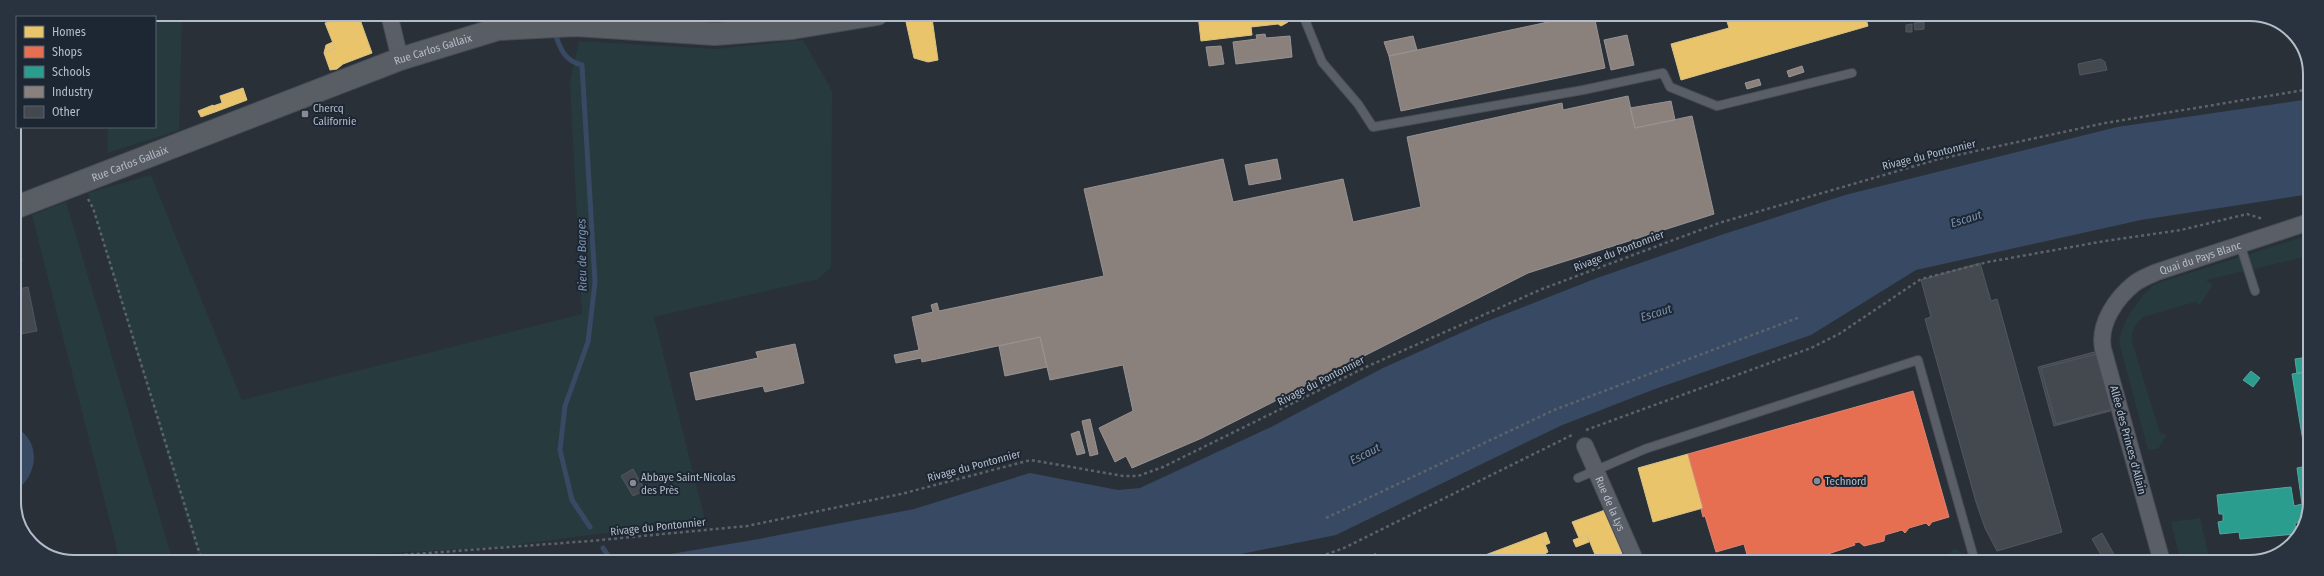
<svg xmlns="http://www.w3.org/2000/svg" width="2324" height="576" font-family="'Fira Sans Condensed',sans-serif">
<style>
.green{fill:#273a3e}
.water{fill:#384963}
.homes{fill:#e9c46a;stroke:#d9c286}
.shops{fill:#e76f51;stroke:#d88675}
.schools{fill:#2a9d8f;stroke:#53a6a0}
.industry{fill:#8a817c;stroke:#979393}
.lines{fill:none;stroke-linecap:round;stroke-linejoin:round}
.stream{stroke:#384963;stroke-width:5}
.building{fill:#444950;stroke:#52575f}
.lane-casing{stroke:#484c53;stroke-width:10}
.street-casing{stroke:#484c53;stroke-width:18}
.secondary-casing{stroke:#484c53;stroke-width:24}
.path{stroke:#5d636a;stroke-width:2.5;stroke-dasharray:3 3;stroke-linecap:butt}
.lane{stroke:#5a5e66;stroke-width:8}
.street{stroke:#5a5e66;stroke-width:16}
.secondary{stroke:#595d64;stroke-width:22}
.poi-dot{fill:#848b96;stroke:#1d2633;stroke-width:1.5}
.labels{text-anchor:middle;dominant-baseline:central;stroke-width:4;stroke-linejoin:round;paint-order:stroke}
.street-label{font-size:11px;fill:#b4bcc9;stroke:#1d2633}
.poi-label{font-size:11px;fill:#b4bcc9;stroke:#1d2633;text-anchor:start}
.water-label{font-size:12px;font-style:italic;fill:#7c92b1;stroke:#1d2633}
.rim{fill:none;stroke:#b4bcc9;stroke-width:2}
</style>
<rect width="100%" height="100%" fill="#2a3038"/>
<!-- green -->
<path class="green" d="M123,14H233L182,21L179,130L107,153L108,127H155V17H121Z
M803,40L832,91L831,267L818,279L654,317L705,520L499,547L240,561H224L198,556L88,193L151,175L242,400L582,314L570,83L579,41L716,49Z
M66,202L172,558L120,561L32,215Z
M2309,235V256L2206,280L2213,285L2200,305L2195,302L2143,317C2134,326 2130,333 2133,345L2160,433L2167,435L2158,449L2148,450L2119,342L2122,330L2128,316L2144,294L2155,284Z
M2200,518L2210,562H2181L2171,522Z
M1954,548L1965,555L1967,562H1945Z"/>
<!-- water -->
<path class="water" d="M2310,99V194L2141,220L1916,270L1811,335L1655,389L1560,426L1336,535L1221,558L1212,561H603L665,555L753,540L914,509L1030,473L1118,490L1140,488L1273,426L1383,368L1485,322L1597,278L1724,234L1845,195L2117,127Z
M14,427C42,439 39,477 14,491Z"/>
<!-- homes -->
<path class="homes" d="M327,14H358L372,53L343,64L337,69L330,70L324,53L335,48L325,23L329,22Z
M1198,15H1287L1288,22L1281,26L1278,24L1251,27L1252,35L1201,41Z
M1325,15H1354L1325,18Z
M1725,15H1865L1868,26L1681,80L1671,44L1729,28Z
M932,18L938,60L928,62L914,58L906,22Z
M333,42L335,48L324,53L326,45Z
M243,88L247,100L215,112L213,106L222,103L220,96Z
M213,105L215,112L201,117L198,111Z
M1688,454L1703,508L1653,522L1638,468Z
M1605,510L1623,556L1609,562H1598L1587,535L1579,538L1572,522Z
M1546,532L1550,543L1545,545L1541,534Z
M1541,534L1548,552L1533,561L1477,562L1480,557Z
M1587,535L1589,542L1576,547L1573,540Z
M1376,554L1377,562H1355L1354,559Z"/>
<!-- shops -->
<path class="shops" d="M1913,391L1949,517L1932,522L1929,526L1926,523L1909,528L1905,533L1902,530L1885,535L1884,541L1864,546L1859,542L1854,543L1855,545L1804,562H1749L1744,544L1716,552L1705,516L1703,517L1701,509L1703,508L1688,454Z"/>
<!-- schools -->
<path class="schools" d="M2308,357L2309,371L2297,374L2295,359Z
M2251,371L2260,378L2253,387L2243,380Z
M2309,371V514L2304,522L2295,523L2296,534L2240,539L2239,532L2220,534L2218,522L2223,521V514H2219L2217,495L2291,487L2294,506L2302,504L2297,468L2307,466L2292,374Z"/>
<!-- industry -->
<path class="industry" d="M1581,15H1594L1605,68L1401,111L1389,56Z
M1265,34L1266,38L1290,36L1292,57L1236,64L1233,42L1257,39L1256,35Z
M1627,35L1634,65L1611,70L1604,40Z
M1413,36L1417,50L1389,56L1384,42Z
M1221,46L1224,64L1209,66L1206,47Z
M1802,66L1804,72L1789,77L1787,71Z
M1759,79L1761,85L1747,89L1745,83Z
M1628,96L1635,128L1692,116L1714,214L1528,273L1202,438L1132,468L1126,456L1115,462L1099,428L1133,411L1123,365L1050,380L1040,337L922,362L921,358L896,363L894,355L919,350L912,317L933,312L931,305L937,303L939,311L1104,276L1084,189L1223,159L1233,202L1343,179L1353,222L1421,207L1407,137L1562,103L1563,110Z
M1671,101L1675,120L1635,128L1630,108Z
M1277,159L1281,179L1249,185L1245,165Z
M1040,337L1047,367L1005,376L999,346Z
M795,344L804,383L765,392L763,386L696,400L690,373L758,358L756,352Z
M1090,419L1098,454L1090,456L1082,421Z
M1079,431L1085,453L1077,455L1071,434Z"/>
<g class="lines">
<!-- stream -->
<path class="stream" d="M555,33C560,49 565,61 582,65L595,282L588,342L565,406L560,450L572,500L590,527
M603,548L611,560"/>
</g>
<!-- building -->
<path class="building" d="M1924,22V29L1915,30L1914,23Z
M1912,24V32H1906V25Z
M2101,59L2105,62L2107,70L2080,75L2078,64Z
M19,247L22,261L14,263V248Z
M1980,263L1991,301L1997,299L2062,532L1997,551L1985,528L1976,502L1925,319L1931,317L1921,280Z
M28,287L37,331L15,335L14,290Z
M2098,351L2114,410L2054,426L2038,367Z
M2097,354L2112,409L2056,424L2041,368Z
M633,469L645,490L633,496L621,476Z
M2102,533L2116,558L2110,562H2105L2092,539Z"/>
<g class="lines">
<!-- lane casing -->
<g class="lane-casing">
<path id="lane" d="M1303,15L1322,62L1358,104L1373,127L1583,90L1663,73L1670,87L1717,106L1852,73
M2240,244L2255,291
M1578,478L1645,449L1918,360L1975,562"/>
</g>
<!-- street casing -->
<g class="street-casing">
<g id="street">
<path d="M389,14L400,59"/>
<path d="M772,14L792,28"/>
<path id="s1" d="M1585,446L1636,562"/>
<path id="s2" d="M2162,562L2103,349C2098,324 2116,298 2135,283C2142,278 2150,275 2157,272L2309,222"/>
</g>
</g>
<!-- secondary casing -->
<g class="secondary-casing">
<g id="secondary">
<path id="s3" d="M14,208L400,59L498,29L576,25L715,34L792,28L877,14"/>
</g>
</g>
<!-- path -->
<path class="path" d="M88,199L93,208L202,561
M1586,430L1811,348L1839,334L1921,279L1988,262L2105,241L2181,230L2247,214L2263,219
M1326,518L1554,410L1800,317
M321,561L590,541L747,526L901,494L1031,460L1123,476H1138L1163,467L1366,367L1542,289L1719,223L1939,159L2105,123L2310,89
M1291,561L1313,559L1344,548L1572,435"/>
<!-- lane -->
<use href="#lane" class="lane"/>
<!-- street -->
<use href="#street" class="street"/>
<!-- secondary -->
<use href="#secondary" class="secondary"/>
</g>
<!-- markers -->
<g class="poi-dot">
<rect x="301" y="110" width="8" height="8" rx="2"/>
<circle cx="1817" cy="481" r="4"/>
<circle cx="633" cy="483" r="4"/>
</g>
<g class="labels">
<!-- street labels -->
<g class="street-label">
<text stroke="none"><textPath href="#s3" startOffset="448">Rue Carlos Gallaix</textPath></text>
<text transform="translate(1929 155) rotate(-14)">Rivage du Pontonnier</text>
<text stroke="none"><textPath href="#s3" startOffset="124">Rue Carlos Gallaix</textPath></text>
<text transform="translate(1619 251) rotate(-21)">Rivage du Pontonnier</text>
<text stroke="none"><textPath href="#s2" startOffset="368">Quai du Pays Blanc</textPath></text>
<text transform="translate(1321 381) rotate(-27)">Rivage du Pontonnier</text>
<text transform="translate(2128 440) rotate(75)">Allée des Princes d'Allain</text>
<text transform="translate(974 466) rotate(-15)">Rivage du Pontonnier</text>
<text stroke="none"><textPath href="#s1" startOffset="63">Rue de la Lys</textPath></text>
<text transform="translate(658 527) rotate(-6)">Rivage du Pontonnier</text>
</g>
<!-- poi labels -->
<g class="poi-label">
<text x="313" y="108">Chercq<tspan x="313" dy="13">Californie</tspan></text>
<text x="641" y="477">Abbaye Saint-Nicolas<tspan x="641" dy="13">des Près</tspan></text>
<text x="1825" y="481">Technord</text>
</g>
<!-- water labels -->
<g class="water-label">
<text transform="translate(1966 219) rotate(-17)">Escaut</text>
<text transform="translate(582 255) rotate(-91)">Rieu de Barges</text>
<text transform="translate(1656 313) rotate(-17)">Escaut</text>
<text transform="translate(1365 454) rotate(-27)">Escaut</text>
</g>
</g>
<!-- crop -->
<path d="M0 0H2324V576H0ZM74 21H2250A53 53 0 0 1 2303 74V502A53 53 0 0 1 2250 555H74A53 53 0 0 1 21 502V74A53 53 0 0 1 74 21Z" fill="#29323f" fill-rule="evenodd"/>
<path class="rim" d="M74 21H2250A53 53 0 0 1 2303 74V502A53 53 0 0 1 2250 555H74A53 53 0 0 1 21 502V74A53 53 0 0 1 74 21Z"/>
<!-- legend -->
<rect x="16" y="16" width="140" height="112" fill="#1d2633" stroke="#59626f"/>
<rect x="24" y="26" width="20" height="12" fill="#e9c46a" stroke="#59626f"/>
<text x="52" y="36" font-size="12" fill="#b4bcc9">Homes</text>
<rect x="24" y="46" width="20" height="12" fill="#e76f51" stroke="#59626f"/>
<text x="52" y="56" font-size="12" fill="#b4bcc9">Shops</text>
<rect x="24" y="66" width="20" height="12" fill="#2a9d8f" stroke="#59626f"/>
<text x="52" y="76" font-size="12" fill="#b4bcc9">Schools</text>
<rect x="24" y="86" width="20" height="12" fill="#8a817c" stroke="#59626f"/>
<text x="52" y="96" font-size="12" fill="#b4bcc9">Industry</text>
<rect x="24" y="106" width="20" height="12" fill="#444950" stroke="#59626f"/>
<text x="52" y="116" font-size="12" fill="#b4bcc9">Other</text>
</svg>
